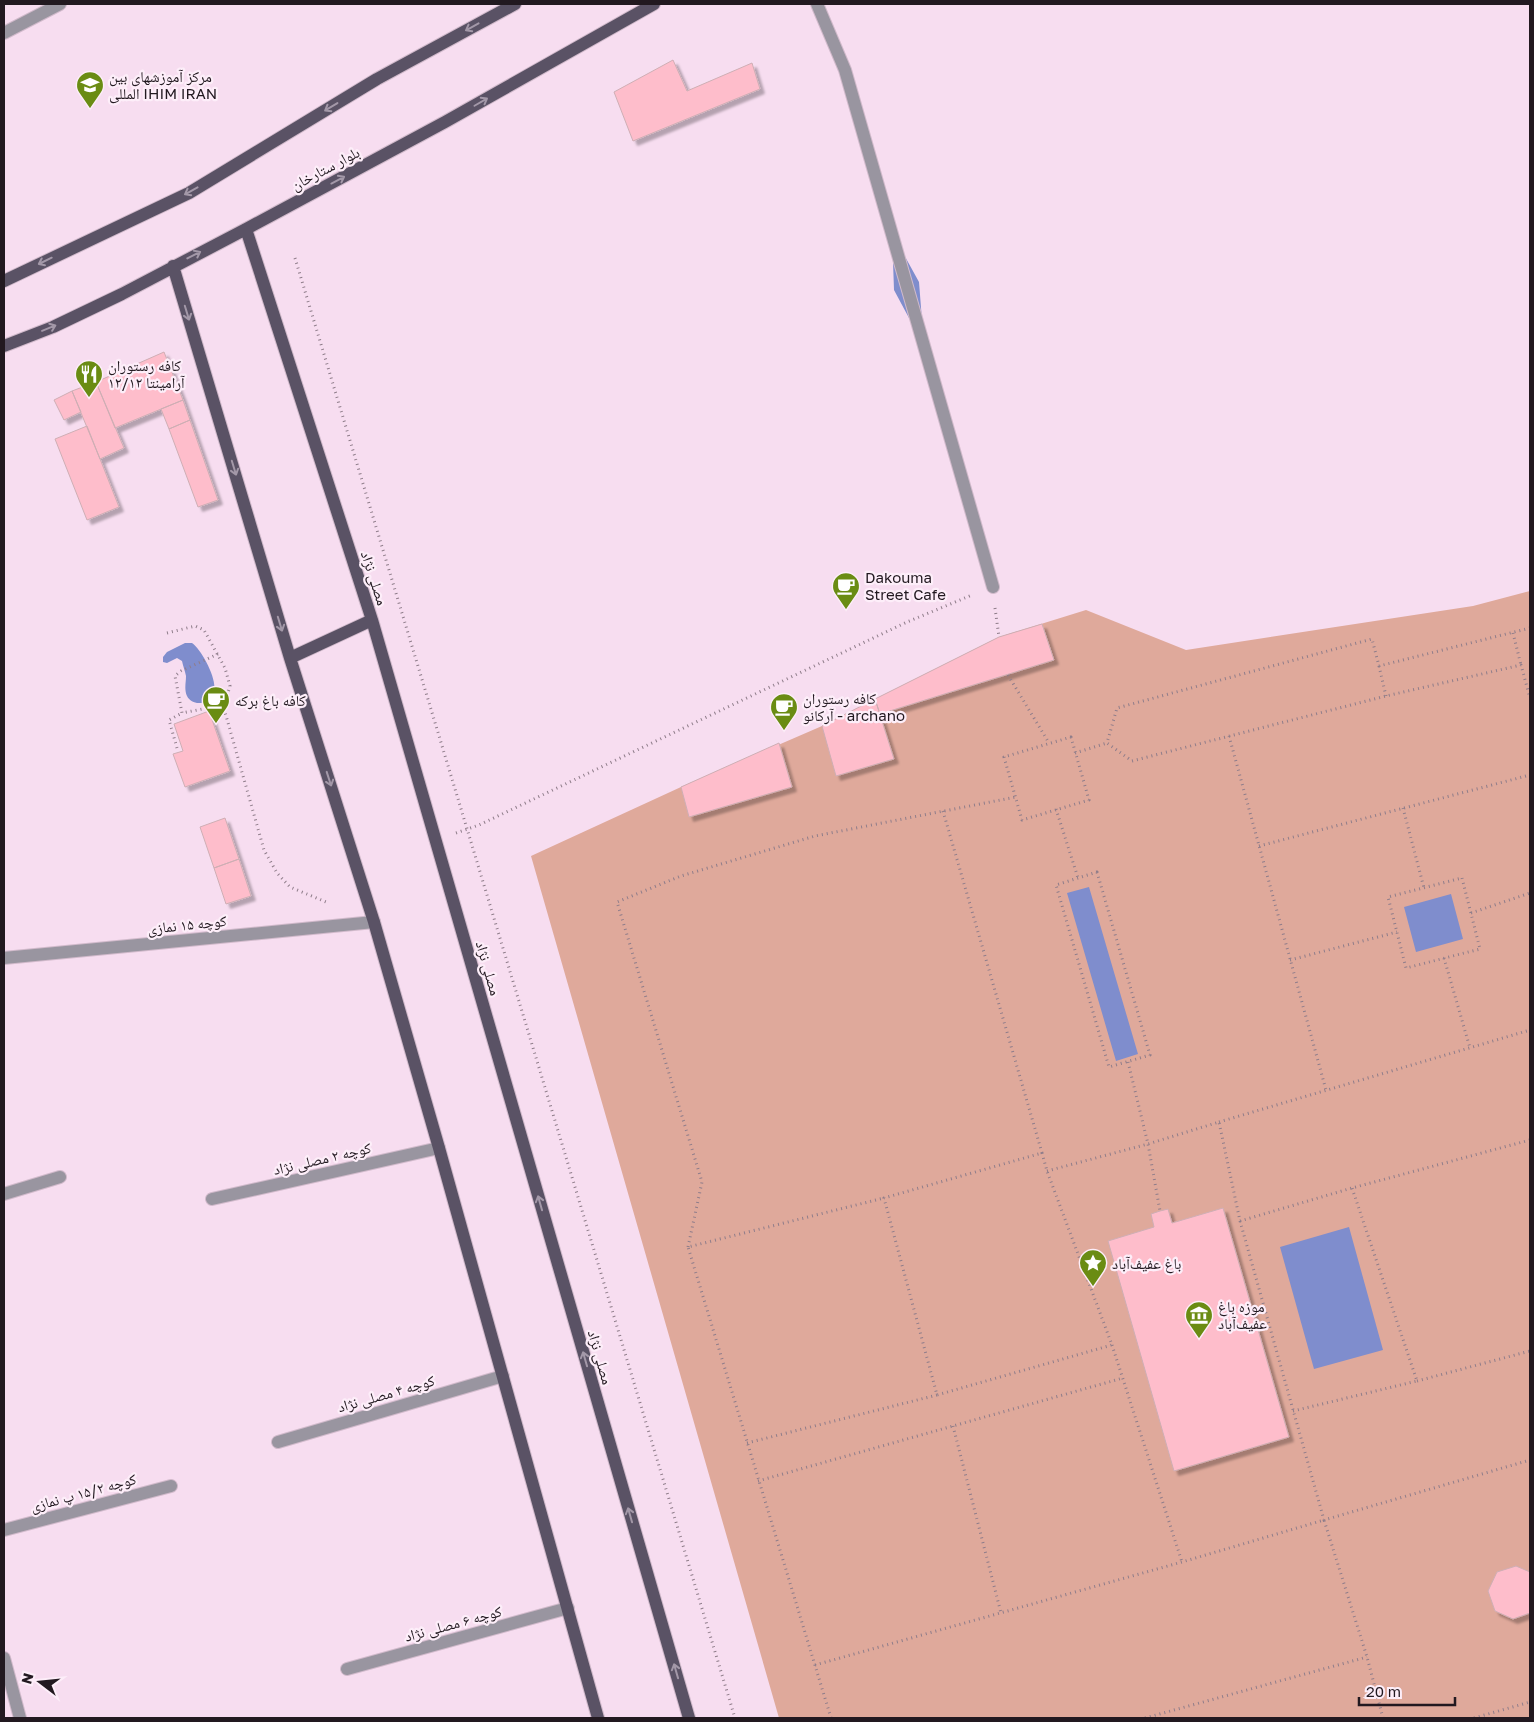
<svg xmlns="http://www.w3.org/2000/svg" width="1534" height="1722" font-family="'Golos Text','Noto Naskh Arabic',sans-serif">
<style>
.green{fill:#dfa99b}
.water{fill:#7f8dcd}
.building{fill:#febdcb;stroke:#ceaeb4;filter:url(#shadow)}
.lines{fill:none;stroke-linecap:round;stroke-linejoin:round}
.minor-casing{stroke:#d1bacb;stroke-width:14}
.major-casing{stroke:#d1bacb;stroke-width:14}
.path{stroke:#8f7d8a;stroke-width:3;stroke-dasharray:1 4;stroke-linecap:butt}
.minor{stroke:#9995a0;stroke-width:12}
.major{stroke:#5a5265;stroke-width:12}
.oneway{stroke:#a398a8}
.labels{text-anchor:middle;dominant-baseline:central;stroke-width:4.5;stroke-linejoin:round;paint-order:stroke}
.poi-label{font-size:15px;fill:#221920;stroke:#fdeef9;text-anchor:start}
.street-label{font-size:15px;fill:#221920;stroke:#fdeef9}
</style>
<defs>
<filter id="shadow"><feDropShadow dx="4.5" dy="4.5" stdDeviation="1" flood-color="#0004"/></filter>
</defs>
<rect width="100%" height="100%" fill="#f7ddf0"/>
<!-- green -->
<path class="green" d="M1530,591V1718H779L531,856L681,787L822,726L999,637L1086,610L1186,650L1473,606Z"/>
<!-- water -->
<path class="water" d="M892,233L919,282L924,346L894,290Z
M185,643H192C202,650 220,683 213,695C207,705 192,706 187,696C184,689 186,683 186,676C185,671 183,666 182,661L177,658L167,663L163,662V657L167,652Z
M1089,887L1138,1054L1116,1061L1067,893Z
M1451,894L1463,939L1416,952L1404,907Z
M1349,1227L1383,1350L1314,1369L1280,1247Z"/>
<!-- building -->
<path class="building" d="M673,60L687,91L752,63L760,89L633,141L614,92Z
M164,352L183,400L115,428L96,382Z
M96,382L124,448L100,459L72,391Z
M72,391L81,412L64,420L54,400Z
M183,400L190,420L169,429L161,409Z
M190,420L218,500L198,507L169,429Z
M87,426L119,507L87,520L55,439Z
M1042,624L1054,660L880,714L875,699L999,637Z
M875,699L894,759L836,776L822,726Z
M209,711L230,771L185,787L173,754L183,751L174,724Z
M779,743L792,787L689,817L681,787Z
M225,818L239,859L214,868L200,827Z
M239,859L251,896L226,904L214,868Z
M1223,1208L1289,1437L1174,1471L1108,1241L1154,1227L1151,1214L1160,1211L1168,1209L1172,1223Z
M1516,1566L1530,1572V1613L1513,1619L1495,1611L1488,1591L1497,1572Z"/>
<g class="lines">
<!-- minor casing -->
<g class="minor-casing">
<path id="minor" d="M817,4L845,70L993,587
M4,33L60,4
M4,958L374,922
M4,1194L60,1177
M212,1199L439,1148
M278,1442L503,1376
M4,1530L171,1486
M4,1658L20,1718
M347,1669L568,1608"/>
</g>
<!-- major casing -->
<g class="major-casing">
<path id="major" d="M246,229L372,620L689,1718
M173,266L290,658L374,922L439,1148L598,1718
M4,281L189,193L377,79L515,4
M4,346L53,327L122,294L246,229L445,122L654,4
M290,658L372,620"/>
</g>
<!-- path -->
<path class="path" d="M295,258L735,1718
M995,608L999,637
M1530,628L1379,666L1372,639L1117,708L1107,743L1132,761L1386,696L1521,665L1530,698
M167,633L195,626L204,630L225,668L230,686L227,696L223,705L264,850L277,873L290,887L326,902
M1513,633L1521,665
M218,654L181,671L175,676L182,713L223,705
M1379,666L1386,696
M1008,675L1049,743
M1229,736L1326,1090
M1071,737L1089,800L1022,820L1004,757Z
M177,748L169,720L182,713
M1075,753L1107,743
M1403,808L1424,888
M1056,809L1078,878
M943,811L1042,1153
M456,833L479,825L907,622L972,595
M1259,846L1530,775
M1097,872L1150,1055L1109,1067L1056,885Z
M1462,878L1480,949L1406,968L1388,897Z
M1471,913L1530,893
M1444,958L1470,1048
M1290,960L1397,932
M1128,1062L1148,1144L1160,1211
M1219,1122L1530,1030
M1042,1153L1047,1171L1112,1345L937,1395L884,1198Z
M1047,1171L1148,1144L1219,1122L1240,1221L1352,1188L1530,1140
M1240,1221L1324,1520L1530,1460
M688,1247L702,1182L617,902L681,876L815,836L1016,797
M1112,1345L1182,1562
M1417,1381L1530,1351
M1293,1411L1417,1381L1352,1188
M953,1426L1001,1613
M747,1443L937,1395
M758,1481L1123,1378
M815,1665L1182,1562L1324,1520L1367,1657L1383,1718
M831,1718L688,1247L884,1198
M1145,1718L1367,1657
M1474,1718L1530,1702"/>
<!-- minor -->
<use href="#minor" class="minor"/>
<!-- major -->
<use href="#major" class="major"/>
</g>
<!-- one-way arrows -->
<defs><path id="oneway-shaft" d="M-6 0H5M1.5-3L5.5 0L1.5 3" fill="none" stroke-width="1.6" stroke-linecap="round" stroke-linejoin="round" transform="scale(1.25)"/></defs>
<g class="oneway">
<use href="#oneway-shaft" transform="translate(472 27) rotate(151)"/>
<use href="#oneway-shaft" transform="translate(481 102) rotate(-30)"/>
<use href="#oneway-shaft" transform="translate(331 107) rotate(149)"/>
<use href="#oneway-shaft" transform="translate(338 180) rotate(-28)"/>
<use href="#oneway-shaft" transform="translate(191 191) rotate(151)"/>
<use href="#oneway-shaft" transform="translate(194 255) rotate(-27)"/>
<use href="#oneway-shaft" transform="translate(45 261) rotate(154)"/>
<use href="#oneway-shaft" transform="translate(187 313) rotate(73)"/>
<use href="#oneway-shaft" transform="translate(49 328) rotate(-22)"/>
<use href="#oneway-shaft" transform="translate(234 468) rotate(73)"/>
<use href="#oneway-shaft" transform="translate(280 624) rotate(73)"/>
<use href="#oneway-shaft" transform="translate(329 779) rotate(72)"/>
<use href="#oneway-shaft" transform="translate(540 1203) rotate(-106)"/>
<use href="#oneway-shaft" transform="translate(585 1359) rotate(-106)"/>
<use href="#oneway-shaft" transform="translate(630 1515) rotate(-106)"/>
<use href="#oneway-shaft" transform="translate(676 1671) rotate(-106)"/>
</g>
<!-- icons -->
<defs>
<g id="university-pin" transform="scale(1.4375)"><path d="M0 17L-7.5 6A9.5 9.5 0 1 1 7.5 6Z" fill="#6a8c13" stroke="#fdeef9"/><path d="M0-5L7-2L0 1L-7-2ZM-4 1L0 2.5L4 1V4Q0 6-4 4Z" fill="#fff"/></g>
<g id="restaurant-pin" transform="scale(1.4375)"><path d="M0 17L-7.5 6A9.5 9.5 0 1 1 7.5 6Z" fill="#6a8c13" stroke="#fdeef9"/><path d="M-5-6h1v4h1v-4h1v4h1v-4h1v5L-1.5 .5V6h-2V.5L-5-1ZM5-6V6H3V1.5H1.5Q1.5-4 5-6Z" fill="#fff"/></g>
<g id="cafe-pin" transform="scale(1.4375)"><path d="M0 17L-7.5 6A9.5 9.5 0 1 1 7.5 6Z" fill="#6a8c13" stroke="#fdeef9"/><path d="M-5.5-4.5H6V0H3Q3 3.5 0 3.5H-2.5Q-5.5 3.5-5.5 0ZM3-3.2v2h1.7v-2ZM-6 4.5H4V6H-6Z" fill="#fff"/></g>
<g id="sight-pin" transform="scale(1.4375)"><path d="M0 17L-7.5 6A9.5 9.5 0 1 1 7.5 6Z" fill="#6a8c13" stroke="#fdeef9"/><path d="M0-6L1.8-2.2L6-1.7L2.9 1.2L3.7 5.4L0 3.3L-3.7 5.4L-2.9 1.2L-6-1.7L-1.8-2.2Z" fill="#fff"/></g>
<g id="museum-pin" transform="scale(1.4375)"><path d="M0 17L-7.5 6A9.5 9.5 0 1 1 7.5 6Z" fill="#6a8c13" stroke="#fdeef9"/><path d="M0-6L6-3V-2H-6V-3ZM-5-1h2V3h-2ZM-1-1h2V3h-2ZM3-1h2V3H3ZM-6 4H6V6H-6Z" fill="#fff"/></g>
</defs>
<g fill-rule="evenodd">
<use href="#university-pin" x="90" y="85"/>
<use href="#restaurant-pin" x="89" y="374"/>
<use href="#cafe-pin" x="846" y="586"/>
<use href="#cafe-pin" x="216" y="700"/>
<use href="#cafe-pin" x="784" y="707"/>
<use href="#sight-pin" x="1093" y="1263"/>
<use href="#museum-pin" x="1199" y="1315"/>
</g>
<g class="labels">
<!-- poi labels -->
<g class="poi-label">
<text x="109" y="76">مرکز آموزشهای بین<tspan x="109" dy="17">المللی IHIM IRAN</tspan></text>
<text x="108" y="365">کافه رستوران<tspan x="108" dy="17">آرامینتا ۱۲/۱۲</tspan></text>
<text x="865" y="577">Dakouma<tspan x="865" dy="17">Street Cafe</tspan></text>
<text x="803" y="698">کافه رستوران<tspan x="803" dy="17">آرکانو - archano</tspan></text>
<text x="235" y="700">کافه باغ برکه</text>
<text x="1112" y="1263">باغ عفیف‌آباد</text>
<text x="1218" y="1306">موزه باغ<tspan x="1218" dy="17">عفیف‌آباد</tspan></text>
</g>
<!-- street labels -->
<g class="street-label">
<text transform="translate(325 168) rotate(-28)">بلوار ستارخان</text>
<text transform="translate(375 578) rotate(72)">مصلی نژاد</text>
<text transform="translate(187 924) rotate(-6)">کوچه ۱۵ نمازی</text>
<text transform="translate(489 968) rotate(74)">مصلی نژاد</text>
<text transform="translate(322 1158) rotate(-13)">کوچه ۲ مصلی نژاد</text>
<text transform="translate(601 1357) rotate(74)">مصلی نژاد</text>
<text transform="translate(386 1393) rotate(-16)">کوچه ۴ مصلی نژاد</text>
<text transform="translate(83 1492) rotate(-15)">کوچه ۱۵/۲ پ نمازی</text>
<text transform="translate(453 1623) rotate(-15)">کوچه ۶ مصلی نژاد</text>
</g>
</g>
<!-- border -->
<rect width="1534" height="1722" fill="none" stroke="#221920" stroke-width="10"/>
<!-- north arrow -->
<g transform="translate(40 1682) rotate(286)" stroke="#fdeef9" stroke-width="4" paint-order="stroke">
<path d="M0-4L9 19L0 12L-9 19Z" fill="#221920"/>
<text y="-8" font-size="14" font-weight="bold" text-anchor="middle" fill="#221920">N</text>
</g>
<!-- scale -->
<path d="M1359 1697v8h96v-8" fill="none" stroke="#221920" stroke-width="2.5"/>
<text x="1366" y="1697" font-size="15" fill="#221920" stroke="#fdeef9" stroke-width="4" paint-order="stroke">20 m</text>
</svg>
